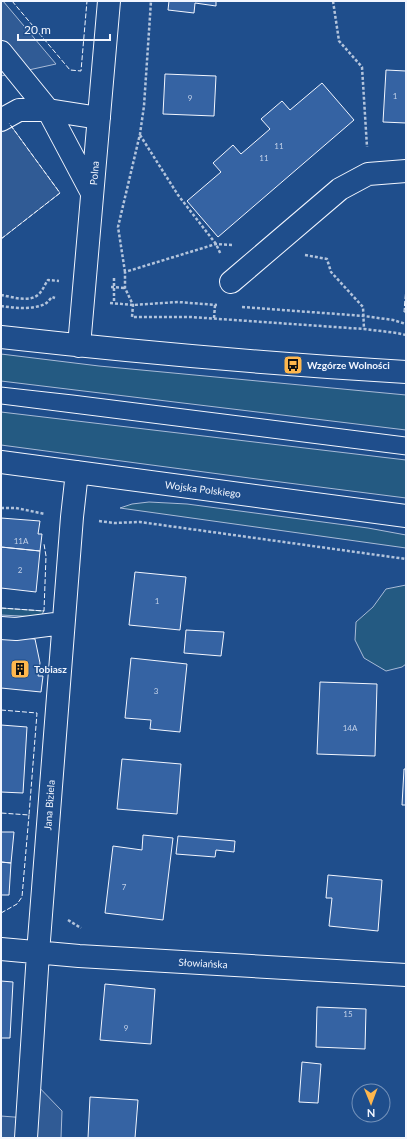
<svg xmlns="http://www.w3.org/2000/svg" width="407" height="1139" font-family="Lato,sans-serif">
<style>
.green{fill:#245a82;stroke:#a8bbd7}
.parking{fill:#305b95;stroke:#a8bbd7}
.building{fill:#3563a3;stroke:#f2f6ff}
.lines{fill:none;stroke-linecap:round;stroke-linejoin:round}
.minor-casing{stroke:#f2f6ff;stroke-width:24}
.path{stroke:#b3c4dc;stroke-width:2.5;stroke-dasharray:3 2;stroke-linecap:butt}
.minor{stroke:#1f4e8c;stroke-width:22}
.tram{stroke:#f2f6ff;stroke-width:1}
.fence{stroke:#f2f6ff;stroke-width:1;stroke-dasharray:5 2;stroke-linecap:butt}
.labels{text-anchor:middle;dominant-baseline:central;stroke-width:3;stroke-linejoin:round;paint-order:stroke}
.number-label{font-size:8px;fill:#c3d1e8}
.street-label{font-size:10px;fill:#f2f6ff;stroke:#1f4e8c}
.poi-label{font-size:10px;font-weight:bold;fill:#f2f6ff;stroke:#1f4e8c;text-anchor:start}
</style>
<rect width="100%" height="100%" fill="#1f4e8c"/>
<!-- green -->
<path class="green" d="M1,354L99,366L406,395V430L1,381Z
M1,412L406,460V498L257,479L1,445Z
M149,502L187,504L368,528L406,535V548L120,508L132,504Z
M406,585V664L402,667L386,671L364,658L355,640L356,622L373,607L386,589Z
M1,608L44,611L40,617L1,615Z"/>
<!-- parking -->
<path class="parking" d="M1,1H3L56,64L1,76Z
M1,112L60,193L1,239Z
M30,1078L62,1111L61,1138H1V1116L27,1118Z"/>
<!-- building -->
<path class="building" d="M169,1H216V6L195,3L194,13L168,10Z
M386,70L406,71V123L383,122Z
M165,74L216,76L214,116L163,114Z
M322,83L354,120L218,237L187,201L221,172L213,163L233,145L241,154L270,129L261,119L282,101L290,110Z
M1,518L40,521L38,534H42L40,551L1,547Z
M1,547L40,551L36,592L1,588Z
M135,572L186,577L180,630L129,625Z
M186,630L224,632L221,656L184,653Z
M1,636L35,639L40,663L38,676H43L41,692L1,688Z
M131,658L187,664L180,732L150,729L151,720L125,718Z
M320,682L377,684L375,756L317,754Z
M1,725L27,727L23,793L1,792Z
M122,759L181,764L177,814L117,809Z
M404,769H406V805H402Z
M1,832H14L11,863L1,862Z
M143,835L173,838L163,920L105,913L113,846L142,850Z
M178,836L235,841L234,852L216,850L215,857L176,854Z
M1,862L11,863L9,895H1Z
M328,875L382,880L378,931L329,926L332,898H326Z
M1,981L13,982L10,1038H1Z
M105,984L155,989L151,1044L100,1040Z
M317,1007L366,1009L365,1049L316,1047Z
M302,1062L321,1064L318,1103L299,1102Z
M90,1097L138,1100L135,1138H88Z"/>
<g class="lines">
<!-- minor casing -->
<g class="minor-casing">
<path id="minor" d="M1,52L48,110L92,193
M1,120L19,110H48L99,118
M231,282L340,189L368,174L406,171
M1,337C136,352 271,364 406,372
M79,346L109,1
M1,462L406,516
M1,628L16,629L63,623
M1,949L79,956L406,975
M26,1138L38,953L72,517L77,472"/>
</g>
<!-- path -->
<path class="path" d="M333,1L339,41L362,67L367,147
M140,135L178,195L216,244L221,255
M232,245L216,244L125,272V288L133,305L132,317H191L364,329L397,333L406,335
M305,255L327,259L331,272L363,307L364,329
M125,272L118,227L140,134L144,106L151,1
M114,278V303
M111,287L125,288
M1,295C13,297 29,303 39,294C43,290 45,284 48,280L59,281
M110,303L133,305L178,302L217,305
M1,306C15,308 32,310 45,304C48,302 50,299 52,297L55,298
M242,307L364,316L393,320L406,324
M214,318L215,305
M1,508H16L45,514
M99,521L114,523L140,522L406,559
M68,920L81,928"/>
<!-- minor -->
<use href="#minor" class="minor"/>
<!-- tram -->
<path class="tram" d="M1,387L73,395L406,437
M1,404L406,455"/>
<!-- fence -->
<path class="fence" d="M12,1L70,70L81,71L87,1
M1,239L60,193L9,123
M406,287L404,312H406
M1,608L44,611L46,556L44,544
M1,710L37,713L29,815L1,813
M1,913L17,904L22,897L29,815"/>
</g>
<!-- icons -->
<defs>
<g id="bus-square" transform="scale(1)"><rect x="-9" y="-9" width="18" height="18" rx="4" fill="#ffb74d" stroke="#1f4e8c"/><path d="M-5-6H5V4H4V6H2V4H-2V6H-4V4H-5ZM-3.5-4V0h7V-4ZM-3.5 1.2v1.5H-2V1.2ZM2 1.2v1.5H3.5V1.2Z" fill="#111"/></g>
<g id="building-square" transform="scale(1)"><rect x="-9" y="-9" width="18" height="18" rx="4" fill="#ffb74d" stroke="#1f4e8c"/><path d="M-4-6H4V6H1V3H-1V6H-4ZM-2.5-4.3h1.7v1.8h-1.7ZM.8-4.3h1.7v1.8H.8ZM-2.5-1h1.7V.8h-1.7ZM.8-1h1.7V.8H.8Z" fill="#111"/></g>
</defs>
<g fill-rule="evenodd">
<use href="#bus-square" x="293" y="365"/>
<use href="#building-square" x="20" y="669"/>
</g>
<g class="labels">
<!-- number labels -->
<g class="number-label">
<text x="395" y="96">1</text>
<text x="190" y="98">9</text>
<text x="279" y="146">11</text>
<text x="264" y="158">11</text>
<text x="21" y="541">11A</text>
<text x="20" y="570">2</text>
<text x="157" y="601">1</text>
<text x="156" y="691">3</text>
<text x="350" y="728">14A</text>
<text x="124" y="887">7</text>
<text x="348" y="1014">15</text>
<text x="126" y="1028">9</text>
</g>
<!-- street labels -->
<g class="street-label">
<text transform="translate(94 173) rotate(-85)">Polna</text>
<text transform="translate(203 489) rotate(7)">Wojska Polskiego</text>
<text transform="translate(49 805) rotate(-86)">Jana Biziela</text>
<text transform="translate(203 963) rotate(3)">Słowiańska</text>
</g>
<!-- poi labels -->
<g class="poi-label">
<text x="307" y="365">Wzgórze Wolności</text>
<text x="34" y="669">Tobiasz</text>
</g>
</g>
<!-- border -->
<rect width="407" height="1139" fill="none" stroke="#f2f6ff" stroke-width="4"/>
<!-- north arrow -->
<g transform="translate(371 1103) rotate(179)"><circle r="19" fill="#1f4e8c" stroke="#7391ba"/>
<path d="M0-3L7 15L0 10L-7 15Z" fill="#ffb74d"/>
<text y="-6" font-size="11" font-weight="bold" text-anchor="middle" fill="#f2f6ff">N</text>
</g>
<!-- scale -->
<path d="M18 34v6h92v-6" fill="none" stroke="#f2f6ff" stroke-width="2"/>
<text x="24" y="34" font-size="12" fill="#f2f6ff" stroke="#1f4e8c" stroke-width="3" paint-order="stroke">20 m</text>
</svg>
